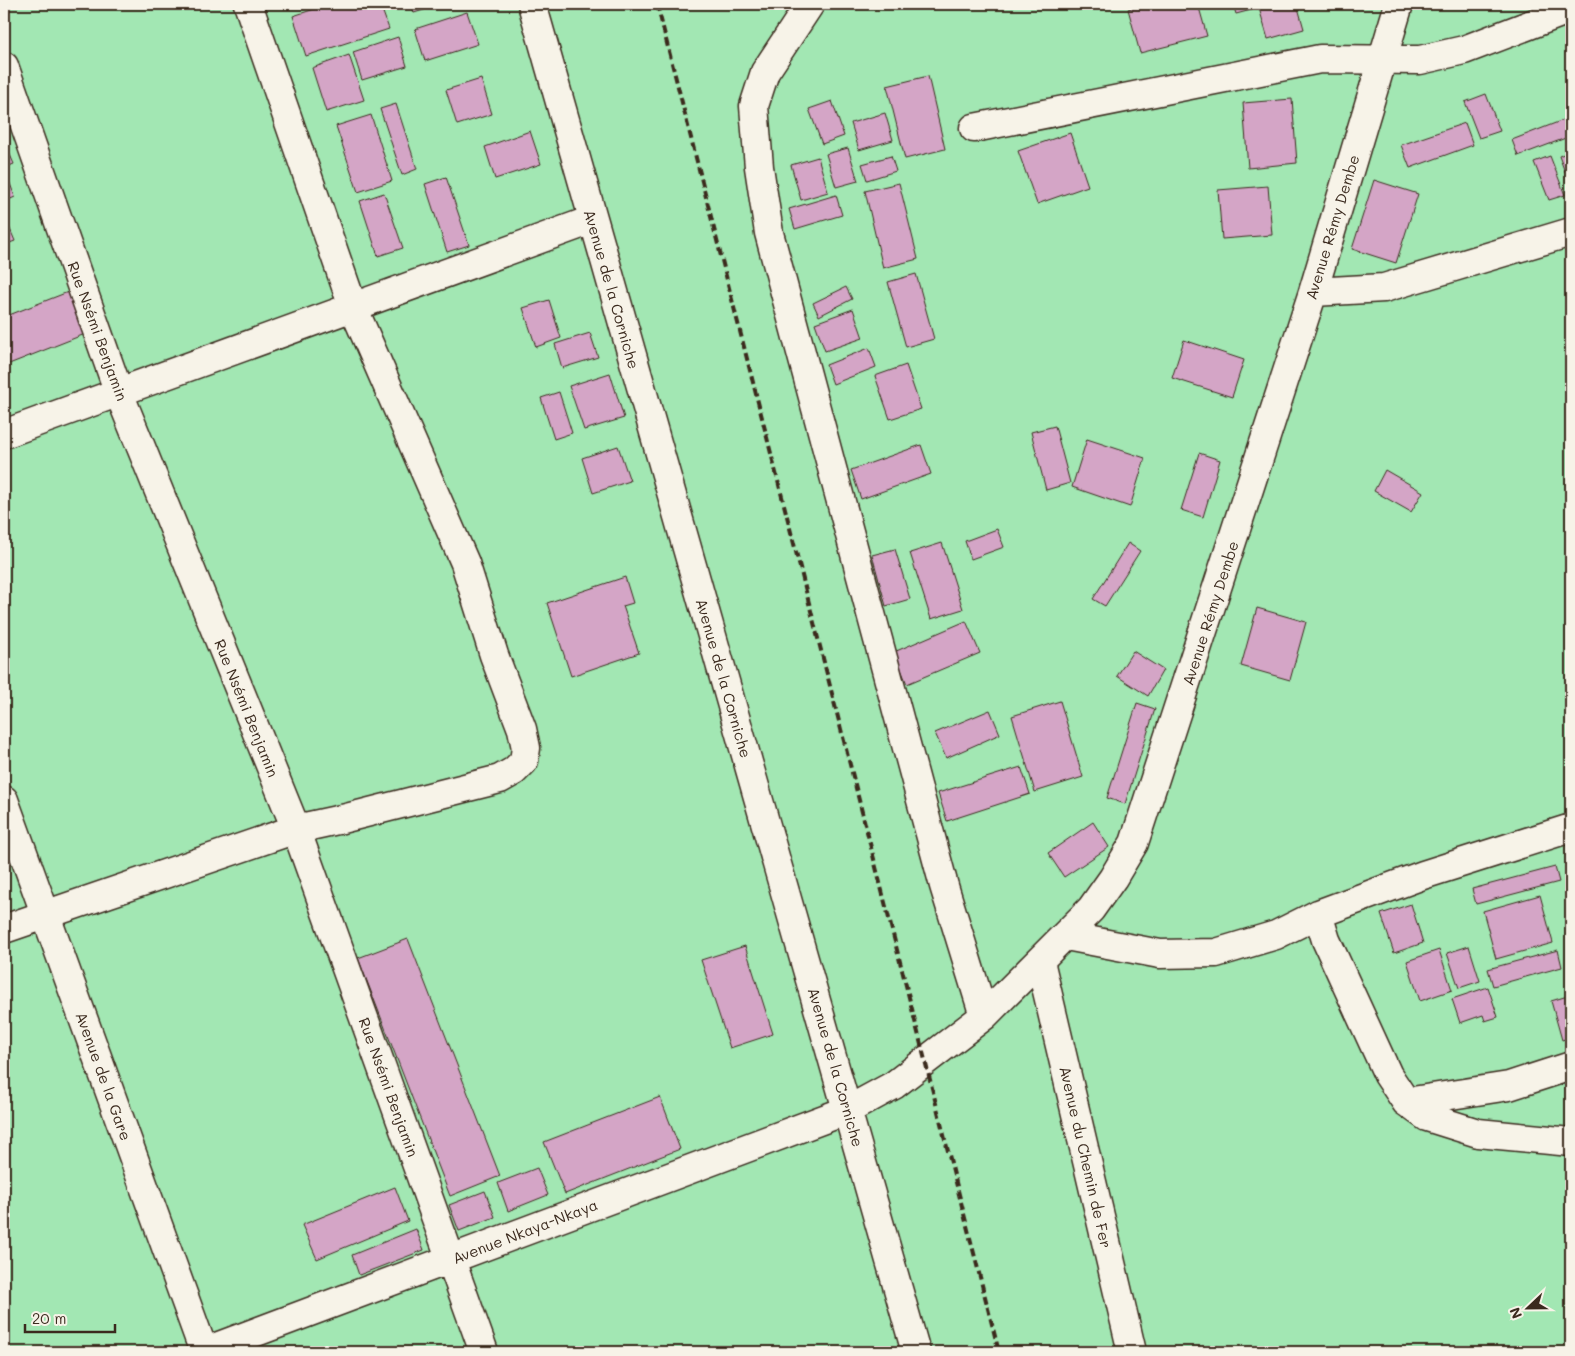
<svg xmlns="http://www.w3.org/2000/svg" width="1575" height="1356" font-family="Mali,sans-serif">
<style>
.green{fill:#a2e7b3;stroke:#6e8868}
.building{fill:#d4a5c6;stroke:#3b2a1e}
.lines{fill:none;stroke-linecap:round;stroke-linejoin:round}
.minor-casing{stroke:#3b2a1e;stroke-width:31}
.minor{stroke:#f7f3e8;stroke-width:28}
.rail{stroke:#3b2a1e;stroke-width:4;stroke-dasharray:8 4;stroke-linecap:butt}
.labels{text-anchor:middle;dominant-baseline:central;stroke-width:5;stroke-linejoin:round;paint-order:stroke}
.street-label{font-size:15px;fill:#3b2a1e;stroke:#f7f3e8}
</style>
<rect width="100%" height="100%" fill="#ecdcde"/>
<filter id="ink" filterUnits="userSpaceOnUse"><feTurbulence type="fractalNoise" baseFrequency=".02" numOctaves="2"/><feDisplacementMap in="SourceGraphic" scale="10" xChannelSelector="R" yChannelSelector="G"/><feConvolveMatrix kernelMatrix="1 2 1 2 8 2 1 2 1" color-interpolation-filters="sRGB"/></filter>
<g filter="url(#ink)">
<!-- green -->
<path class="green" d="M4,4H1571V1352H4Z"/>
<!-- building -->
<path class="building" d="M330,4H380L389,29L306,56L293,16Z
M411,4H443L414,13Z
M1146,4H1198L1207,36L1140,53L1128,9Z
M1233,4H1297L1304,29L1268,39L1259,8L1236,14Z
M467,12L478,44L425,61L415,29Z
M398,37L407,66L362,80L353,52Z
M349,55L364,100L326,112L312,68Z
M928,76L945,149L905,159L887,86Z
M481,79L492,114L457,125L446,90Z
M1486,94L1500,131L1479,138L1465,102Z
M1292,99L1297,163L1248,168L1243,103Z
M832,101L844,136L822,144L809,109Z
M396,104L417,169L402,175L380,109Z
M885,113L893,140L859,150L851,123Z
M371,115L392,181L358,192L336,126Z
M1571,117V136L1518,156L1512,140Z
M1465,123L1473,145L1410,168L1401,145Z
M530,131L541,164L495,179L485,147Z
M1070,133L1088,186L1037,204L1018,151Z
M4,141L14,164L4,168Z
M848,148L858,181L836,187L826,154Z
M1571,151V182L1569,183L1559,156Z
M891,156L896,171L867,180L862,164Z
M1550,156L1565,195L1549,200L1534,162Z
M818,157L828,192L801,200L791,165Z
M446,177L469,245L447,252L425,184Z
M1374,180L1418,194L1396,263L1352,249Z
M9,181L15,197L4,202V182Z
M899,183L918,259L883,268L865,191Z
M1268,186L1272,235L1222,239L1218,190Z
M384,193L403,248L378,256L360,201Z
M836,195L842,215L795,229L789,209Z
M4,215L15,241L4,245Z
M916,274L934,339L906,347L888,282Z
M846,287L852,299L819,316L813,303Z
M68,292L85,334L4,366V317Z
M549,300L561,338L536,347L523,308Z
M853,309L863,338L825,351L815,323Z
M590,333L598,357L562,368L555,344Z
M1184,340L1244,360L1232,397L1172,378Z
M869,348L876,367L833,384L826,365Z
M906,365L921,409L890,419L875,376Z
M610,373L624,418L584,430L569,386Z
M559,392L572,433L554,439L541,398Z
M1055,426L1070,483L1046,490L1031,432Z
M1087,439L1145,458L1130,507L1072,487Z
M921,445L931,474L861,499L851,470Z
M618,446L630,481L593,493L582,458Z
M1199,453L1220,460L1203,517L1181,510Z
M1385,470L1423,492L1411,512L1374,491Z
M997,529L1004,547L971,559L965,541Z
M942,543L963,609L931,619L910,553Z
M1128,543L1140,551L1105,606L1093,599Z
M895,549L910,599L886,606L872,555Z
M625,577L633,603L623,606L639,653L571,676L547,603Z
M1257,608L1306,622L1290,680L1241,666Z
M966,621L980,653L907,684L894,652Z
M1133,651L1163,670L1148,696L1117,676Z
M1060,701L1083,777L1035,792L1012,716Z
M1137,703L1155,709L1125,804L1107,798Z
M990,710L1000,734L946,758L935,733Z
M1021,767L1030,794L947,821L938,793Z
M1093,822L1109,847L1064,877L1048,853Z
M1555,867L1559,882L1476,904L1472,889Z
M1540,895L1553,943L1496,959L1483,911Z
M1411,904L1423,943L1394,953L1381,914Z
M408,939L500,1176L450,1196L358,958Z
M745,946L773,1034L730,1048L701,960Z
M1469,946L1480,981L1459,988L1447,953Z
M1439,950L1452,990L1420,1001L1407,961Z
M1558,950L1562,967L1493,986L1488,969Z
M1488,987L1498,1017L1485,1021L1483,1015L1460,1023L1452,999Z
M1571,995V1037L1562,1040L1551,1001Z
M660,1097L680,1149L565,1194L544,1142Z
M537,1168L548,1195L508,1211L498,1183Z
M395,1187L408,1221L317,1259L302,1225Z
M485,1191L495,1217L459,1231L449,1205Z
M416,1229L424,1250L359,1275L352,1255Z"/>
<g class="lines">
<!-- minor casing -->
<g class="minor-casing">
<path id="minor" d="M532,4C656,454 791,902 916,1352
M810,4L765,72L754,106L759,167L769,233L944,886L984,1016
M4,66L119,393L296,829L484,1352
M974,128L1320,59L1420,60L1464,50L1571,9
M1313,292L1384,288L1571,232
M4,434L592,220
M4,800L204,1352
M1318,914L1326,940L1388,1075L1406,1102L1427,1117L1478,1133L1571,1142
M4,929L296,829L342,819L500,779L514,771L524,761L526,748L522,729L494,655L465,563L353,307L248,4
M1066,936L1160,954L1216,953L1276,935L1318,914L1423,875L1571,828
M1040,961L1132,1352
M1406,1102L1509,1086L1571,1066
M203,1352L848,1110L894,1085L984,1016L1091,909L1113,878L1134,843L1313,292L1399,4"/>
</g>
<!-- minor -->
<use href="#minor" class="minor"/>
<!-- rail -->
<path class="rail" d="M657,4L999,1352"/>
</g>
</g>
<g class="labels">
<!-- street labels -->
<g class="street-label">
<text transform="translate(1332 227) rotate(-73)">Avenue Rémy Dembe</text>
<text transform="translate(612 289) rotate(74)">Avenue de la Corniche</text>
<text transform="translate(98 331) rotate(70)">Rue Nsémi Benjamin</text>
<text transform="translate(1210 613) rotate(-72)">Avenue Rémy Dembe</text>
<text transform="translate(724 678) rotate(74)">Avenue de la Corniche</text>
<text transform="translate(247 708) rotate(68)">Rue Nsémi Benjamin</text>
<text transform="translate(836 1067) rotate(74)">Avenue de la Corniche</text>
<text transform="translate(104 1076) rotate(70)">Avenue de la Gare</text>
<text transform="translate(389 1087) rotate(70)">Rue Nsémi Benjamin</text>
<text transform="translate(1086 1157) rotate(77)">Avenue du Chemin de Fer</text>
<text transform="translate(525 1231) rotate(-21)">Avenue Nkaya-Nkaya</text>
</g>
</g>
<!-- margin -->
<rect width="1575" height="1356" fill="none" stroke="#f7f3e8" stroke-width="20"/>
<rect x="10" y="10" width="1555" height="1336" fill="none" stroke="#3b2a1e" stroke-width="2" filter="url(#ink)"/>
<!-- north arrow -->
<g transform="translate(1528 1308) rotate(248)" stroke="#f7f3e8" stroke-width="4" paint-order="stroke">
<path d="M0-4L9 19L0 12L-9 19Z" fill="#3b2a1e"/>
<text y="-8" font-size="14" font-weight="bold" text-anchor="middle" fill="#3b2a1e">N</text>
</g>
<!-- scale -->
<path d="M25 1324v8h90v-8" fill="none" stroke="#3b2a1e" stroke-width="2.5"/>
<text x="32" y="1324" font-size="15" fill="#3b2a1e" stroke="#f7f3e8" stroke-width="4" paint-order="stroke">20 m</text>
</svg>
